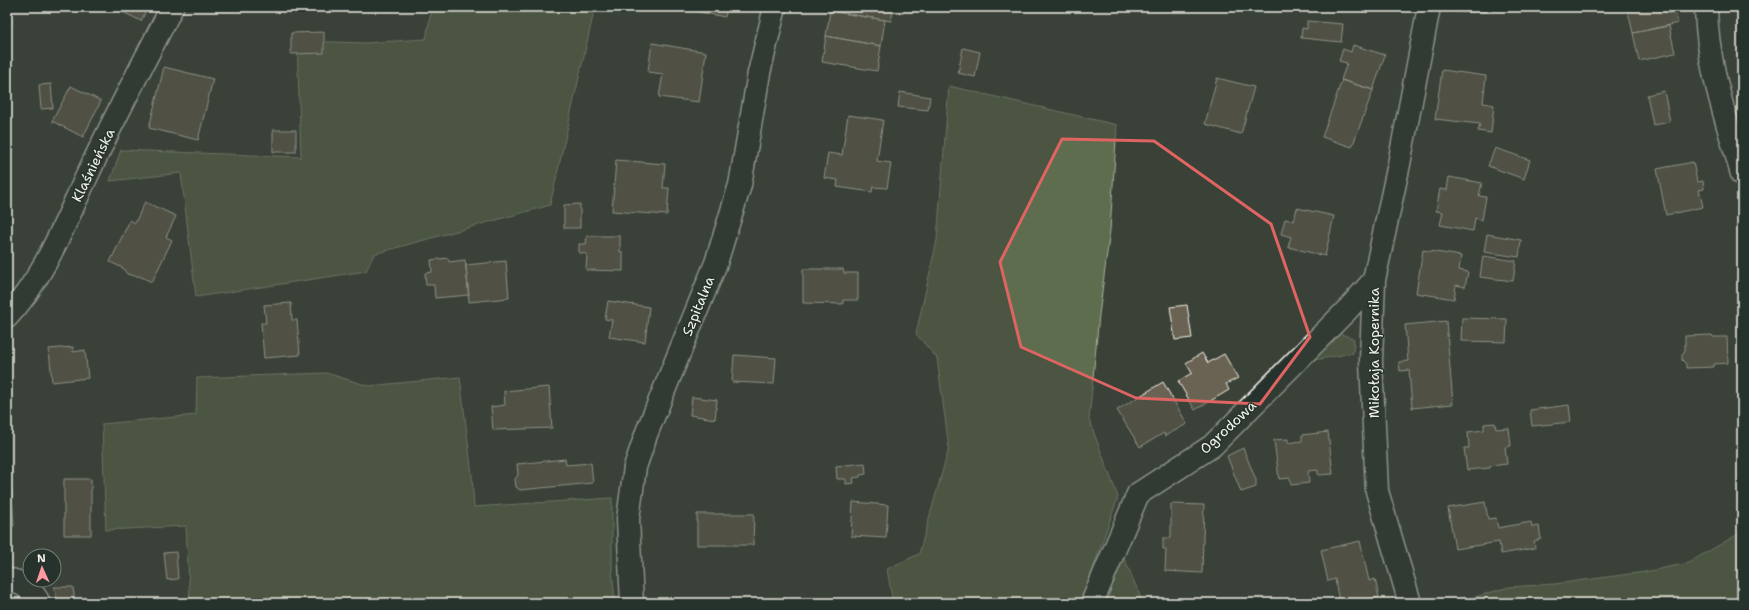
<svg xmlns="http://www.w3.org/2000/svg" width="1749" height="610" font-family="'Shantell Sans',sans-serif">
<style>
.green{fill:#5f6d4f;stroke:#aaaf9c}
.building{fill:#6a6452;stroke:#f4f1e8}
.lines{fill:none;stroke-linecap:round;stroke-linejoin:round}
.street-casing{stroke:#f4f1e8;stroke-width:25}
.secondary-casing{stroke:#f4f1e8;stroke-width:25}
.street{stroke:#26332d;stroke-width:22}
.secondary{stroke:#26332d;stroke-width:22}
.marked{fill:none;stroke:#df6462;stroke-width:3;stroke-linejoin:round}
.labels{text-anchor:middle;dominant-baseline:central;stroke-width:3;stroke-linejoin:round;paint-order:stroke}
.street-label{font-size:14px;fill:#f4f1e8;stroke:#26332d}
</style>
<rect width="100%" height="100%" fill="#3a4238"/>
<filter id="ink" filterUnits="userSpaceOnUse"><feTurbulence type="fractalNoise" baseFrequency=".025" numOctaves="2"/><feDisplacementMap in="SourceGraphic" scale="8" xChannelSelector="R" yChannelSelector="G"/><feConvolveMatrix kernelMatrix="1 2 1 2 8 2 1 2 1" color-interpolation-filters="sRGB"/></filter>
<g filter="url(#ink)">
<!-- green -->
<path class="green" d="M432,7H595L550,205L374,254L366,271L196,297L181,173L110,181L121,150L301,157L297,41L364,43L426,39Z
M949,86L1117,125L1110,230L1099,315L1089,420L1118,497L1093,569L1079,603H893L887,569L919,554L949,448L937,358L916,334L937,240Z
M1339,333L1354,339L1353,353L1308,361Z
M326,373L369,386L460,377L472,475L474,507L612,498V569L615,603H190L186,526L106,530L102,424L196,415L197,378Z
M1742,532V603H1461L1465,600L1509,587L1555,584L1645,572L1688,563Z
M1122,553L1143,603H1103Z"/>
<!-- building -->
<path class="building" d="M7,7H10L12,24H7Z
M113,7H148L141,21Z
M301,7H334L303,13Z
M674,7H727L725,17Z
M837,7H894L891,21L836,12Z
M1462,7H1528H1490V12H1457V9L1462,10Z
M1627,7H1665L1667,13L1675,12L1678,23L1633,33Z
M830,11L885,20L881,46L826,36Z
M1307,21L1343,24L1341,42L1301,38L1302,28L1307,29Z
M1669,26L1675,53L1639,61L1633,33Z
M324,32V53L291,54V33Z
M826,36L881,46L877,71L822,62Z
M652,43L706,52L699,102L659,97L663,74L648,72Z
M1353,45L1385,55L1373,90L1341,80L1347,63L1339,61L1343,49L1351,52Z
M963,48L980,52L975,77L958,73Z
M164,67L213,79L198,140L149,128Z
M1442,70L1486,76L1483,103L1494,105L1491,133L1478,131L1480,124L1435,119Z
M1217,78L1254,87L1241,134L1205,124Z
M1342,80L1373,90L1352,147L1322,137Z
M51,84L53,108L41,109L39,85Z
M71,86L101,101L83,137L52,121Z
M1664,91L1670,122L1653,125L1647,95Z
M900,92L930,97L928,110L898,107Z
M848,115L883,120L877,161L891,163L887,188L873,187L872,192L837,187L838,180L824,178L828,153L842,155Z
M273,130H296V152H273Z
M1495,148L1530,160L1524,179L1488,166Z
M616,160L665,164L663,188H669L667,215L612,211Z
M1693,162L1697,182L1703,181L1704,189L1699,190L1703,207L1666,215L1657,169Z
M1449,177L1482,183L1479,196L1486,197L1482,220L1475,218L1473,231L1440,225L1443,212L1436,211L1440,189L1447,190Z
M145,202L176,216L166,237L172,240L152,282L139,276H135L127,274L123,268L110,262L130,220L135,223Z
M580,204V228H564V205Z
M1297,208L1334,216L1325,256L1288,247L1291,237L1281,234L1285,219L1294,221Z
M1487,234L1521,240L1519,257L1484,252Z
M587,236H620V252H623V271L586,270L587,254L579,253V244H586Z
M1423,250L1461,256L1459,270L1468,272L1465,287L1456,285L1454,299L1416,293Z
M1483,256L1516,261L1513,281L1480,277Z
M448,258L449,262L465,260L469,295L435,298L434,285H426L425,273L432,272L431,260Z
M506,261L509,298L469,302L466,265Z
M803,269H843L844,273H858V300H843V304L803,303Z
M608,301L649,307L645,342L609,337L612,320L605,319Z
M291,303L292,320H297L300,355L264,358L261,323H266L264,305Z
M1187,305L1192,338L1175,340L1170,307Z
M1462,318L1507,319L1506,342L1461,341Z
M1446,321L1453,404L1412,408L1409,370L1400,371L1399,362L1408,361L1405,325Z
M1712,335L1713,337H1727L1728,363L1714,364V367L1686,368V364L1682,360V355L1685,350V336Z
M73,347V352L85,350L88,378L52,382L49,349Z
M1202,353L1208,363L1224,354L1238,378L1226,384L1229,390L1195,410L1178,381L1192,373L1186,363Z
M734,355L776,358L774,384L732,382Z
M1163,382L1187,424L1165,436L1164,433L1140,447L1117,410Z
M549,387L552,428L493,430L491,407L505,405L504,391Z
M692,397L717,400L715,419L690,415Z
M1569,405L1571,422L1532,426L1530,410Z
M1495,423L1496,429L1509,428L1511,446L1505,447L1507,464L1490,466V468L1467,470L1464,448H1469L1468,432L1484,430V424Z
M1328,432L1333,474L1318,475V470L1308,471L1309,483L1291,485L1290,478L1279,479L1274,440L1288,439V443L1302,441V435Z
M1243,448L1256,480V487L1241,492L1227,456Z
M565,459L566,465L591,463L593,483L520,490L516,487L515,479L518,475L517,464Z
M865,463L866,474L860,475V477L853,478L854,483L846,484V479H837L836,466Z
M64,479H91V535H64Z
M7,483H11L14,526H7Z
M853,502L888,505L886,538L851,536Z
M1485,502L1488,519L1496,518L1498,528L1531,522L1532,527L1539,526L1541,539L1534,541L1535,548L1501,554L1499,542L1455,549L1448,508Z
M1171,504L1204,505L1202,573L1165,571L1166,549H1163V538H1171Z
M697,514H754L753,545H697Z
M1360,541L1369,581L1375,579L1379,597L1355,603H1339L1335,579L1328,581L1321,550Z
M176,552L178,579L167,580L164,553Z
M54,587H73L75,603H58Z"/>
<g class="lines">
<!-- street casing -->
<g class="street-casing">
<path id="street" d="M1706,7C1707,66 1726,118 1742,174
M7,580C20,579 34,592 39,603
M632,603L628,519L635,467L647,432L716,263L740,185L759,73L775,7
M1092,603L1138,494L1212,446L1348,309L1374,280
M1410,603L1377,491L1371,361L1374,280L1399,164L1429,7"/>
</g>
<!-- secondary casing -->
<g class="secondary-casing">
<path id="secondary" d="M7,317C43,279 64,225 86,178C113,120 143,64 172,7"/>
</g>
<!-- street -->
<use href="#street" class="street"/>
<!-- secondary -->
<use href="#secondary" class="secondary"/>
</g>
</g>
<!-- marked area -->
<path d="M0 0H1749V610H0ZM1062,139L1154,141L1271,224L1310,337L1260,404L1136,398L1021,347L1000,262Z" fill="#3a4238" fill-opacity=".55" fill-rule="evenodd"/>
<path class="marked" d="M1062,139L1154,141L1271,224L1310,337L1260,404L1136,398L1021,347L1000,262Z"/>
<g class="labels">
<!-- street labels -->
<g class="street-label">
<text transform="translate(93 165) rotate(-64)">Klaśnieńska</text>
<text transform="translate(698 306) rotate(-68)">Szpitalna</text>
<text transform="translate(1374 353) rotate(-90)">Mikołaja Kopernika</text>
<text transform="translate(1228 427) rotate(-43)">Ogrodowa</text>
</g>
</g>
<!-- margin -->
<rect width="1749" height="610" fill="none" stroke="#26332d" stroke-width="24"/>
<rect x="12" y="12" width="1725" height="586" fill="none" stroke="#f4f1e8" stroke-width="1.5" filter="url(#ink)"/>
<!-- north arrow -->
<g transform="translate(42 568) rotate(357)"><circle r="19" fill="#26332d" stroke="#787f78"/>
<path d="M0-3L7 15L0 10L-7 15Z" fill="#ff9aa2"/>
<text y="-6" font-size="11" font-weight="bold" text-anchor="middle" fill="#f4f1e8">N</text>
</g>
</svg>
